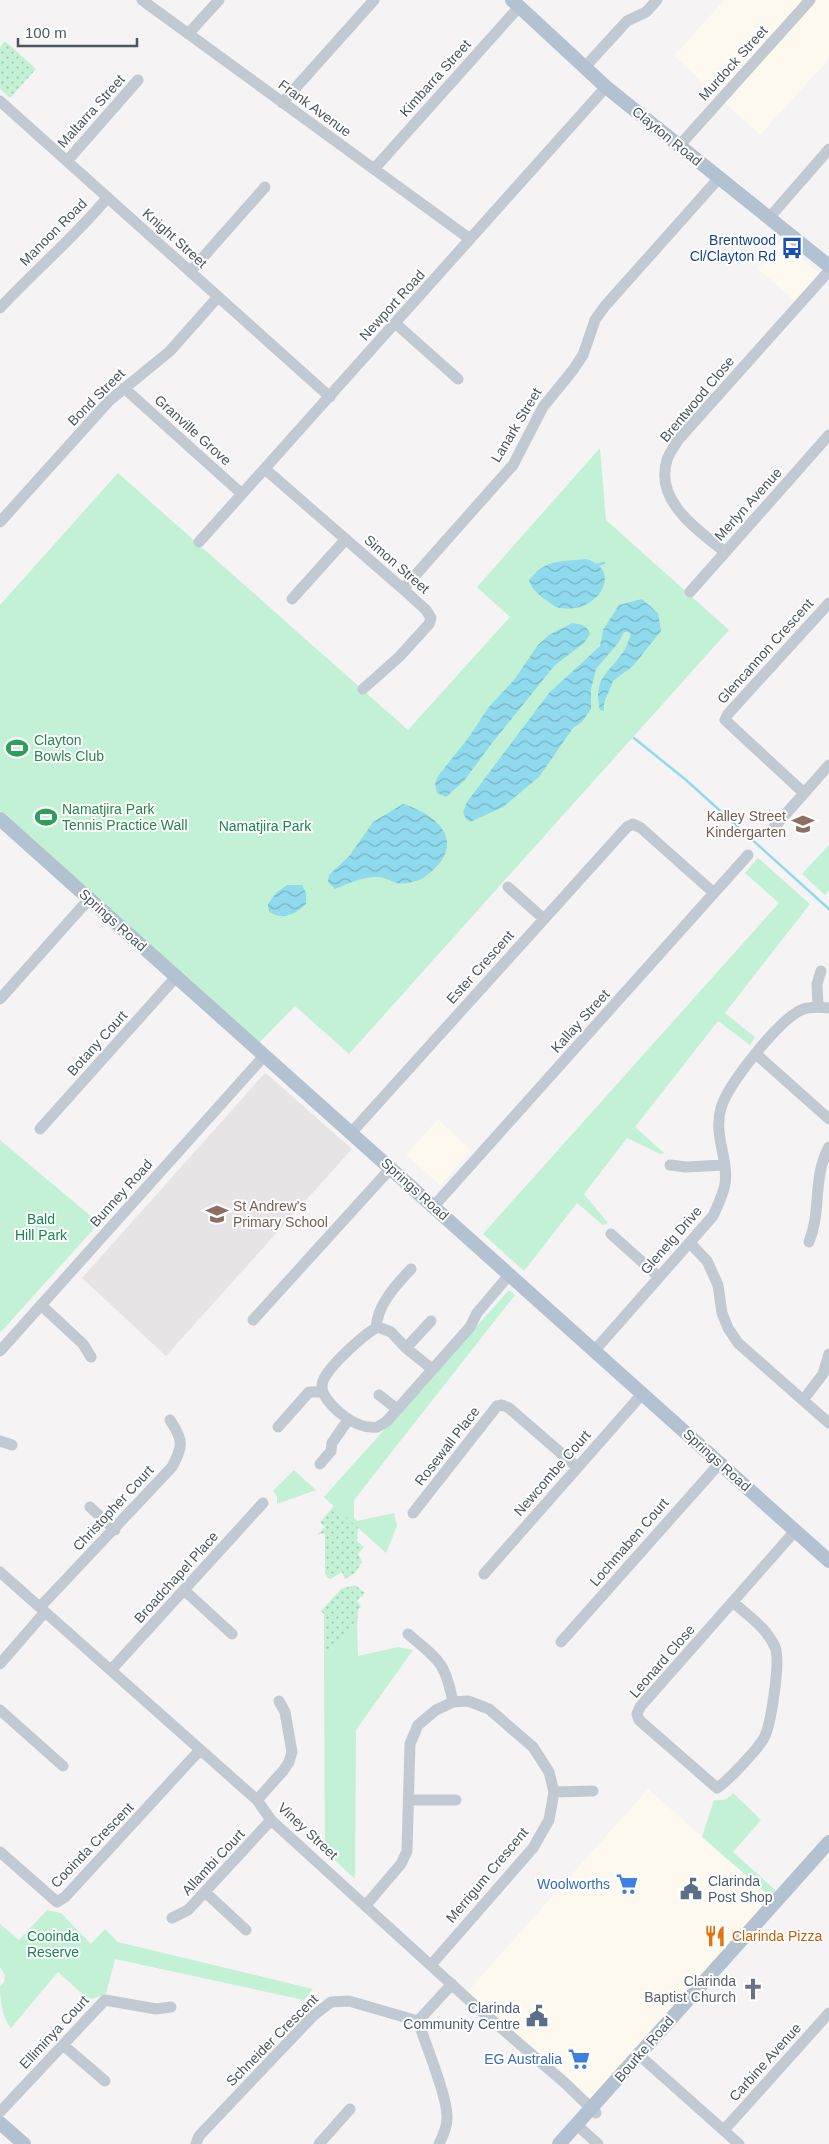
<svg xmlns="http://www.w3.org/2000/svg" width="829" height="2144" font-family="Helvetica,sans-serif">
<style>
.commercial{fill:#fdf9ef}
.education{fill:#e6e4e5}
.grass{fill:url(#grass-dots)}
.park{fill:#c3f1d5}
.water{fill:url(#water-waves)}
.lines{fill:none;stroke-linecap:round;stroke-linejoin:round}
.stream{stroke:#90daee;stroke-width:2.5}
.minor{stroke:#c1cad2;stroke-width:11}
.major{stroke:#b3c2d1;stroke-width:14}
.labels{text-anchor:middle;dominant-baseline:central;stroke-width:4;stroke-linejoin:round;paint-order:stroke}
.street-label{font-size:14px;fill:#4a5661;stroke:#fff}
.transit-label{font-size:14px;fill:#164399;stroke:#fff;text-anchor:end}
.leisure-label{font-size:14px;fill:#27864d;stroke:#fff;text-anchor:start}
.education-label{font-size:14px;fill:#785e54;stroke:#fff;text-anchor:end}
.park-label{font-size:14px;fill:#17864f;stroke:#fff}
.service-label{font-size:14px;fill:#4e5e75;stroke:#fff;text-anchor:start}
.shop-label{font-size:14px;fill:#366cbe;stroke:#fff;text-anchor:end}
.food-label{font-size:14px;fill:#c56008;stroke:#fff;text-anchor:start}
.worship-label{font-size:14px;fill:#5b616d;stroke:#fff;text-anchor:end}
</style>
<defs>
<pattern id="grass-dots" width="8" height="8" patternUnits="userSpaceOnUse" patternTransform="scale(1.25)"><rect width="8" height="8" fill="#c3f1d5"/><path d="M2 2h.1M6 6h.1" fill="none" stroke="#a0c6b0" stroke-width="1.8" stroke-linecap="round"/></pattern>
<pattern id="water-waves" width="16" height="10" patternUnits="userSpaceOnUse" patternTransform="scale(1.25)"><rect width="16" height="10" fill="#90daee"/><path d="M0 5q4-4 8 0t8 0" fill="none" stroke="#78b4c4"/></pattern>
</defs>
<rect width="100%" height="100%" fill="#f5f3f3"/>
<!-- commercial -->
<path class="commercial" d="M724,0H829V59L760,135L674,56Z
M781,242L824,277L799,305L758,269Z
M438,1119L471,1150L440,1185L406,1155Z
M648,1789L771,1897L592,2099L467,1992Z"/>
<!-- education -->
<path class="education" d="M264,1074H267L352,1149L166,1356L82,1278Z"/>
<!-- grass -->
<path class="grass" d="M5,41L36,69L10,98L0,89V47Z
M334,1506L358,1527L357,1541L364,1547L358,1554L362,1562L355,1573L345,1579L342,1572L330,1579L325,1574V1536L324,1533L317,1535L325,1527L320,1522Z
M355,1585L365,1593L357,1601L361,1606L358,1610L357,1623L324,1660V1614L321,1611L341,1589Z"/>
<!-- park -->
<path class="park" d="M600,448L606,520L729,630L349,1054L295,1006L259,1043L0,811V605L118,473L408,730L510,617L477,587Z
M829,845V890L825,895L802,874Z
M758,858L810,904L725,1013L755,1037L750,1045L718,1021L635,1127L664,1153L660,1154L627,1138L584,1194L608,1223L603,1225L577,1203L524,1271L483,1234L779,903L745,873Z
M0,1140L99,1223L0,1333Z
M509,1290L515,1295L354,1500V1518L357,1521L394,1513L397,1526L386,1553L324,1497Z
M294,1470L316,1490L277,1504V1497L273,1491Z
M357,1623L358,1656L398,1647L413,1650L356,1730L355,1879L325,1851L324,1660Z
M733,1793L761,1820L733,1852L776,1891L771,1897L702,1837L714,1800C722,1801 727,1800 733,1793Z
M47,1910L61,1913L91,1944L105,1929L118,1942L313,1989L304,2000L115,1959L106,1994L89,2000L58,1972L11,2028C2,2018 0,2000 0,1986L4,1982L5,1975L0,1967V1924L19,1940Z"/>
<!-- water -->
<path class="water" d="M586,559C625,570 597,615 560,608C554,607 548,601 543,598C537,593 531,588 529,580C547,558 560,562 586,559Z
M642,599L658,613L661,631L633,666L613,681L604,703V711L600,710C592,677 611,672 625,649C627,645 629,639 631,634L628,632H624L619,642L596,669L591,689V709L582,722L573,728L539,777L503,807L470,822L466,819L463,812L467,802L549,693L600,646L603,630L619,605Z
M572,623C581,624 587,625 590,634L584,643L555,665L492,743L464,781L446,797L437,793L435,784L438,776L469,737L488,708L514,680L538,645L549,635Z
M403,804C445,817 467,848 423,878C420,880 415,881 412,882C393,887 395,879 379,877C365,876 348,883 335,889L328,882L329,875L350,855L373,822Z
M287,885H302L306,893V904C294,915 284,920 269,912L268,904L276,893Z"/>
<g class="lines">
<!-- stream -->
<path class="stream" d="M596,565L604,563
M634,738L686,780L829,909"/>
<!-- minor -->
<path class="minor" d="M142,0L470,239
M188,34L219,0
M584,68L627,21L646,12L657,0
M0,101L330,397
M282,103L374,0
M679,146L810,0
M67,161L138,80
M374,169L519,7
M769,218L829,149
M190,272L265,187
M0,308C35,270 74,238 107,198
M395,323L458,379
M124,388L242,494
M265,469L403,589L426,610L431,618L429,624L399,657L363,689
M0,522L109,401L170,351L217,298
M199,542L606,87
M725,552C698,530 654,501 667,460C669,453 675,446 678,440L829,271
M403,589L513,465L543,407L573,370L583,355L595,320L605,306L719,178
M690,592L829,435
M292,599L346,539
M804,793L725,720L728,714L829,603
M769,833L829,765
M508,887L544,919
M0,999L89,899
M818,1007L817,984L821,971
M756,1054L829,1119
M40,1129L176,977
M351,1133L627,827L633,824L641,828L714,893
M670,1165L686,1167L724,1165
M434,1206L748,855
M611,1234L659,1277
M809,1242C822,1210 812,1178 829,1147
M690,1243L707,1261L718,1285L722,1313L728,1328L738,1343L829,1423
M41,1305L83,1344L91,1357
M253,1320L391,1168
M376,1328C377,1305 396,1285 411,1269
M406,1348L431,1321
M595,1350L713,1216C718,1205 723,1195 725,1184C729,1159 713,1135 721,1108C728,1084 777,1023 799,1011C807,1007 820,1007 829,1008
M0,1351L264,1056
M432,1369L406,1348L391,1332L378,1327C365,1333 328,1367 323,1381C321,1385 322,1389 323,1393C332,1409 356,1430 377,1427C380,1426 384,1423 387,1421L470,1327L477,1313L510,1274
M379,1395L397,1409
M803,1400L823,1374L829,1354
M278,1427L309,1392H323
M0,1441L12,1445
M320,1464L331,1451L332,1443L348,1420
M90,1507L115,1530
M413,1513L497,1406L502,1405L509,1408L577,1467
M0,1572L257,1800L271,1820L471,2002L565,2083L596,2113
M484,1574L643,1393
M184,1590L232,1634
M733,1602C747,1615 767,1628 775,1647C781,1660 771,1725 764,1738C757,1750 728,1781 717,1788L639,1720L637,1714L640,1707L795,1531
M40,1607L172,1467C183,1446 184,1441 170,1420
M408,1634C439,1660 445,1662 453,1702
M561,1642L720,1463
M0,1664L45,1612
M111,1670L263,1503
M0,1710L63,1766
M554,1792L593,1791
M257,1800L283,1771L289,1762L292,1752L285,1712L279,1701
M410,1800H456
M0,1852L57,1902L65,1897L199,1751
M205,1892L246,1930
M366,1905L401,1864L407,1851L410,1744L418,1725L436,1710L453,1702L468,1701L489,1709L533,1747L549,1772L554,1792L549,1820L533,1848L431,1965
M172,1918L188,1910L271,1820
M418,2021C425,2043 448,2098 447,2118C447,2127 443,2136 439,2144
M418,2021L452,1984
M63,2045L105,2081
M639,2055L739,2144
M0,2112L105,2000L156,2009L171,2007
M577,2125L598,2144
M724,2130L829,2013
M196,2144L199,2136L313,2016L331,2002L349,2001L418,2021
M319,2144L350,2109"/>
<!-- major -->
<path class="major" d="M512,0L606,87L829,266
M0,819L829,1561
M0,2123L24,2144
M559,2144L829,1842"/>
</g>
<!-- icons -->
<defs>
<g id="bus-bare" transform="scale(1.725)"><path d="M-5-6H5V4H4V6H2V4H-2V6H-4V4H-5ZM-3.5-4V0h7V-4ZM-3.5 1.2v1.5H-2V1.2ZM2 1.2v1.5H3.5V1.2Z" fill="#1a4fb4" stroke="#fff" stroke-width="2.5" paint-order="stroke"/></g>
<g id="stadium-bare" transform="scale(1.725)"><path d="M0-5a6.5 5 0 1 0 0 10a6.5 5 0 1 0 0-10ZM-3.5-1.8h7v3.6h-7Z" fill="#2e9e5b" stroke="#fff" stroke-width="2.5" paint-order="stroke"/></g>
<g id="school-bare" transform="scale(1.725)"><path d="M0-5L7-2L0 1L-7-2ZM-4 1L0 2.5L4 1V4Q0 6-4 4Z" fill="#8d6e63" stroke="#fff" stroke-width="2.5" paint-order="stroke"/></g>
<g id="supermarket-bare" transform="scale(1.725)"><path d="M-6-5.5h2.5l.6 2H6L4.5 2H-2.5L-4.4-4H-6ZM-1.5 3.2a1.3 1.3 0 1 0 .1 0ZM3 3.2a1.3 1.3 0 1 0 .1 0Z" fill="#3f7fe0" stroke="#fff" stroke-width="2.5" paint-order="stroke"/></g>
<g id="civic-bare" transform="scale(1.725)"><path d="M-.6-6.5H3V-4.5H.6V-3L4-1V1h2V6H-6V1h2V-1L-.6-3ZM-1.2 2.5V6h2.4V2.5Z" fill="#5c6f8a" stroke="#fff" stroke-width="2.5" paint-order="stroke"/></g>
<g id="restaurant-bare" transform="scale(1.725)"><path d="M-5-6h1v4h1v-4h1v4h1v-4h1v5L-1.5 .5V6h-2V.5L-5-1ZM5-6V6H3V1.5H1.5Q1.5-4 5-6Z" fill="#e8710a" stroke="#fff" stroke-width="2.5" paint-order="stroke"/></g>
<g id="church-bare" transform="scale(1.725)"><path d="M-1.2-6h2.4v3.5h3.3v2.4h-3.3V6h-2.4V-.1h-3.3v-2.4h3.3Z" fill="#6b7280" stroke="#fff" stroke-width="2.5" paint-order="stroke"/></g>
</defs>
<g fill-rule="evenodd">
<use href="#bus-bare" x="792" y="248"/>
<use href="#stadium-bare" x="17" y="748"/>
<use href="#stadium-bare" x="46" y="817"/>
<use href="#school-bare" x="803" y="824"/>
<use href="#school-bare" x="217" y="1214"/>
<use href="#supermarket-bare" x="627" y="1884"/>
<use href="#civic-bare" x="691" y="1889"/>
<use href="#restaurant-bare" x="715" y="1936"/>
<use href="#church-bare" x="753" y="1989"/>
<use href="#civic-bare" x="537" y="2016"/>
<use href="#supermarket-bare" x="579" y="2059"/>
</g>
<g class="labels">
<!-- street labels -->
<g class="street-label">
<text transform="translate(733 63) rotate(-48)">Murdock Street</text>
<text transform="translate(435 78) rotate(-48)">Kimbarra Street</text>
<text transform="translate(315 108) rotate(36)">Frank Avenue</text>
<text transform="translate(91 111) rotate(-48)">Maltarra Street</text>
<text transform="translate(667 136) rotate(39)">Clayton Road</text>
<text transform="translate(53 232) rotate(-45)">Manoon Road</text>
<text transform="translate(175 238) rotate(42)">Knight Street</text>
<text transform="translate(392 305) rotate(-48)">Newport Road</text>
<text transform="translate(96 397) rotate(-45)">Bond Street</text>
<text transform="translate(697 399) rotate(-50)">Brentwood Close</text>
<text transform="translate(516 425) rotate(-59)">Lanark Street</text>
<text transform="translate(193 430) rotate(42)">Granville Grove</text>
<text transform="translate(748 504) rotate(-48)">Merlyn Avenue</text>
<text transform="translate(397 564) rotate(41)">Simon Street</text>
<text transform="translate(765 651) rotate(-48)">Glencannon Crescent</text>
<text transform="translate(113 920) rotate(42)">Springs Road</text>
<text transform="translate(480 967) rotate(-48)">Ester Crescent</text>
<text transform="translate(580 1021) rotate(-48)">Kallay Street</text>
<text transform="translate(97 1043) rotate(-48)">Botany Court</text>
<text transform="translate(415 1189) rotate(42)">Springs Road</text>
<text transform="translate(121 1193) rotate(-48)">Bunney Road</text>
<text transform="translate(671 1240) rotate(-49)">Glenelg Drive</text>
<text transform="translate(447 1446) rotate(-52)">Rosewall Place</text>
<text transform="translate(717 1460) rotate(42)">Springs Road</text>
<text transform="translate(552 1473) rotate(-49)">Newcombe Court</text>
<text transform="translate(113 1508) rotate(-47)">Christopher Court</text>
<text transform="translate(629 1542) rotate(-49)">Lochmaben Court</text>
<text transform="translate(176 1577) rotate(-48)">Broadchapel Place</text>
<text transform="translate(662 1661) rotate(-49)">Leonard Close</text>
<text transform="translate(308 1831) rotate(43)">Viney Street</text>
<text transform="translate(92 1845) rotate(-46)">Cooinda Crescent</text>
<text transform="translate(213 1862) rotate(-47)">Allambi Court</text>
<text transform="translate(487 1875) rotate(-50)">Merrigum Crescent</text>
<text transform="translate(54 2032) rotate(-47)">Elliminya Court</text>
<text transform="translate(272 2040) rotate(-45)">Schneider Crescent</text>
<text transform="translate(644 2049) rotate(-49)">Bourke Road</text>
<text transform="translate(765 2062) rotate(-48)">Carbine Avenue</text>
</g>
<!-- transit labels -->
<g class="transit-label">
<text x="776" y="240">Brentwood<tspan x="776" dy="16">Cl/Clayton Rd</tspan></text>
</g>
<!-- leisure labels -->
<g class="leisure-label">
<text x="34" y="740">Clayton<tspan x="34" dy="16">Bowls Club</tspan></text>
<text x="62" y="809">Namatjira Park<tspan x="62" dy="16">Tennis Practice Wall</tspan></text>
</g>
<!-- education labels -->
<g class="education-label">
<text x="786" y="816">Kalley Street<tspan x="786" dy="16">Kindergarten</tspan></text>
<text x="233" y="1206" text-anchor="start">St Andrew's<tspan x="233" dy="16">Primary School</tspan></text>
</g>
<!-- park labels -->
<g class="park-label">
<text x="265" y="826">Namatjira Park</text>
<text x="41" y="1219">Bald<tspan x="41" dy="16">Hill Park</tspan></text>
<text x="53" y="1936">Cooinda<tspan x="53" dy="16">Reserve</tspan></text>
</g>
<!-- service labels -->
<g class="service-label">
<text x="708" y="1881">Clarinda<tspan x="708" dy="16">Post Shop</tspan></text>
<text x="520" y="2008" text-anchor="end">Clarinda<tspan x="520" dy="16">Community Centre</tspan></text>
</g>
<!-- shop labels -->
<g class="shop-label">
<text x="610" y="1884">Woolworths</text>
<text x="562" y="2059">EG Australia</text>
</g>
<!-- food labels -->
<g class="food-label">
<text x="732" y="1936">Clarinda Pizza</text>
</g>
<!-- worship labels -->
<g class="worship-label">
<text x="736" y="1981">Clarinda<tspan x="736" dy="16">Baptist Church</tspan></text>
</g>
</g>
<!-- scale -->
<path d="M18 38v8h119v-8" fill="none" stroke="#4a5661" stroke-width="2.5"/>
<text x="25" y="38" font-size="15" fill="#4a5661" stroke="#ffffff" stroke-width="4" paint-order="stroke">100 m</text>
</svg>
